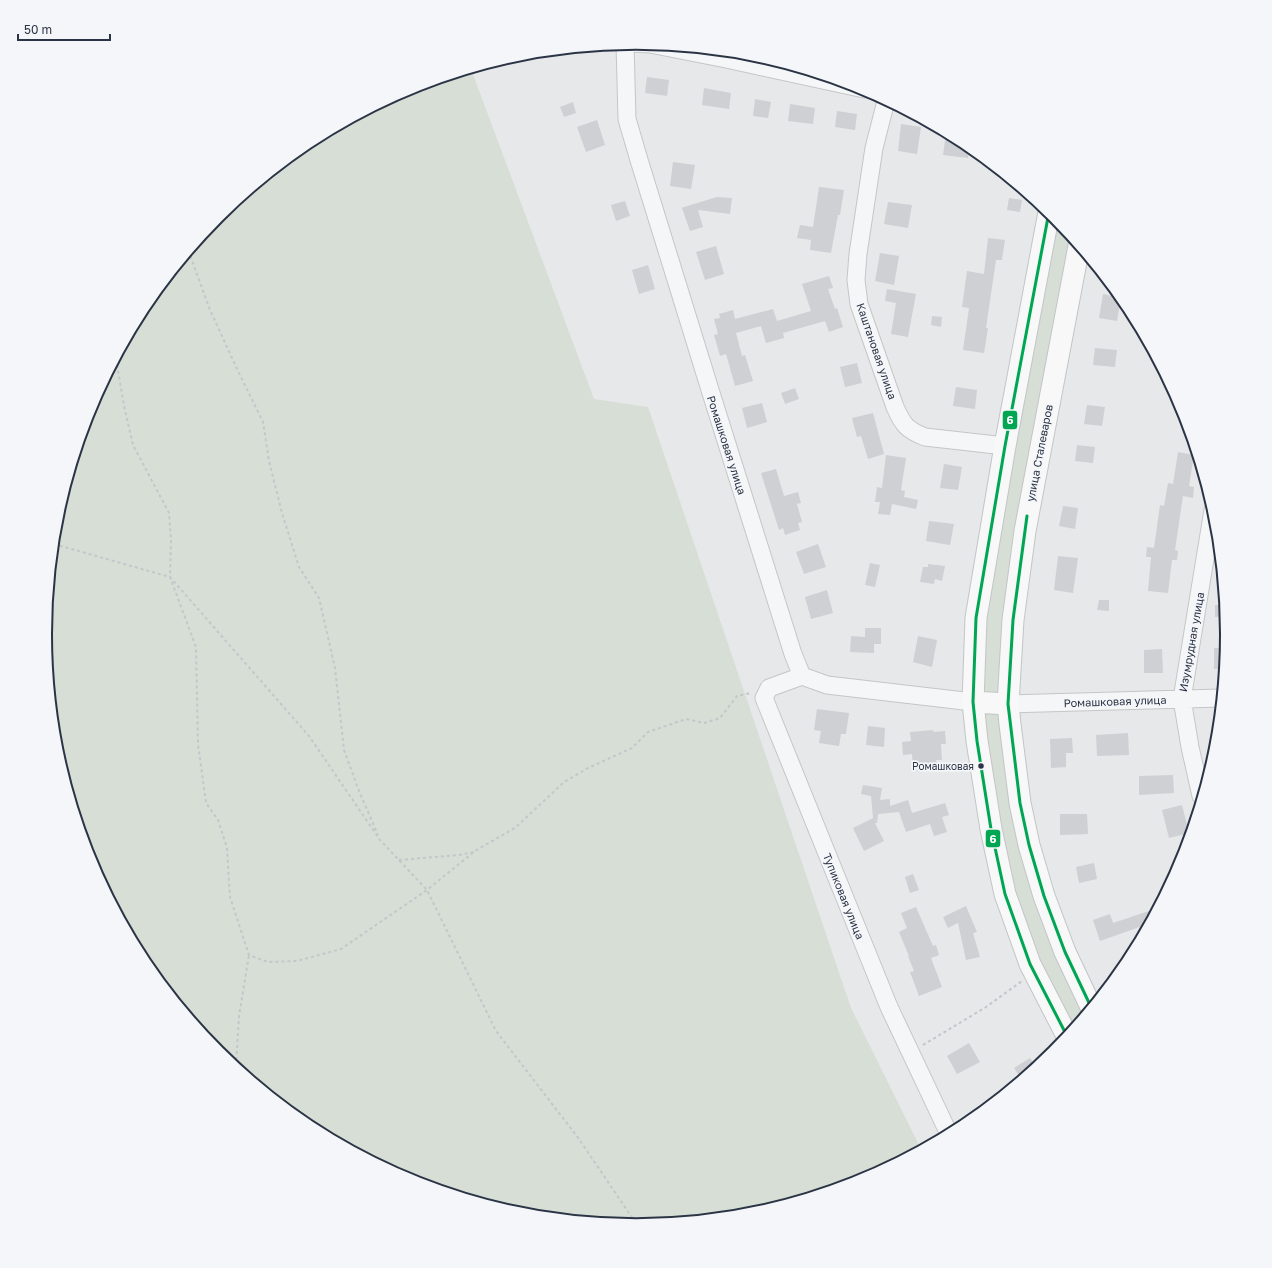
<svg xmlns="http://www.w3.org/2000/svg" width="1272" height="1268" font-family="'Golos Text',sans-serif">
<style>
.green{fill:#d6ded6}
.building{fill:#ced0d3}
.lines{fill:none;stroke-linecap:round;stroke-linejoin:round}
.minor-casing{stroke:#c4c6c8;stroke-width:19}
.major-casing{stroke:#c2c5c8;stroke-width:23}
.path{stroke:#c5c6ca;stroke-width:2;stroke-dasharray:3 3;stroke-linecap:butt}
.minor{stroke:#f5f6f7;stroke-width:17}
.major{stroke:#f8f8f8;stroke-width:21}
.bus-1-casing{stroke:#f4f6f9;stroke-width:6}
.bus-1{stroke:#00a651;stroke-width:3}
.bus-dot{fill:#2b3445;stroke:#f4f6f9;stroke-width:1.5}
.labels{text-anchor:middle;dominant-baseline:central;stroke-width:3.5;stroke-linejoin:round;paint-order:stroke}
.bus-label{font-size:10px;fill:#2b3445;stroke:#f4f6f9;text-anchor:end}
.street-label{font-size:11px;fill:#2b3445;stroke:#f4f6f9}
.rim{fill:none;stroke:#2b3445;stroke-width:2}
.line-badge{stroke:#f4f6f9;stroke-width:1.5}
.badge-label{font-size:11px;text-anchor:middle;font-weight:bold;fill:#fff}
</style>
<rect width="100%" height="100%" fill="#e6e8ea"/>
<!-- green -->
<path class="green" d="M471,69L594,399L648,407L851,1008L921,1149L862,1180L751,1214L636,1225L520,1214L410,1180L307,1125L218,1052L144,962L90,860L56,749L45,634L56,518L90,408L145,305L218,216L308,142L410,88Z
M1055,217L1074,240L1002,696L985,700L980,666L981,641Z
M998,709L1086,1013L1070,1032L1042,974L1006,873L982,713Z"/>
<!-- building -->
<path class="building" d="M647,77L669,80L667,96L645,93Z
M704,88L731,93L729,109L702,105Z
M755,99L771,102L768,118L753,116Z
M573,102L576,113L564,117L560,107Z
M790,104L815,108L813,124L788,121Z
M837,111L857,114L855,130L835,127Z
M597,120L605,145L586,152L577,127Z
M901,124L921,127L917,154L898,151Z
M946,133L969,147L968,158L943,155Z
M673,162L695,165L691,189L670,186Z
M819,187L844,190L840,215H838L831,253L810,250L811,240L797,238L800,225L813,227Z
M717,197L732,198L730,214L698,210L703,227L690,231L682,208H681Z
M1009,198L1022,200L1020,212L1007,210Z
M625,201L630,216L616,221L611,205Z
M888,202L912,205L908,228L884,224Z
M988,238L1005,240L1002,260H996L986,328H988L984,353L963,350L969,308L962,307L967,271L984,274Z
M716,246L724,274L705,280L696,252Z
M880,253L899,256L894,285L875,281Z
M648,265L655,289L639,294L632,270Z
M829,276L833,288L828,289L835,309L837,308L843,327L829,332L825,321L783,333L784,338L766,343L761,326L736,333L742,356L745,355L753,381L735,386L726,354L720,356L714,335L718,334L714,319L720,318L719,314L733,310L735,319L773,309L777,321L811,311L802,284Z
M887,289L916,294L908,337L891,334L896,303L885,301Z
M1103,294L1121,298L1117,321L1099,318Z
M932,316L942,317L941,327L931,325Z
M1095,348L1117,350L1115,367L1093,365Z
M857,363L862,383L845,387L840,367Z
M956,387L977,390L975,409L953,406Z
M795,388L799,399L785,404L781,393Z
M762,403L767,422L747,428L742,408Z
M1087,405L1105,407L1102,426L1084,424Z
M873,413L884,454L868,459L861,436L857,437L852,418Z
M1077,445L1095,447L1093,463L1075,461Z
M1178,452L1194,455L1189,486L1194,487L1193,498L1183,496L1175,550L1178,551L1177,560H1172L1168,593L1148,591L1151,557H1146L1147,547L1154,548L1160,505L1164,506L1168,483L1173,484Z
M886,455L906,458L901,490L905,491L904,497L918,500L916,509L892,504L890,515L878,514L880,502H875L877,487L882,488Z
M944,464L962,467L958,490L940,488Z
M776,469L784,496L798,492L801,503L797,504L802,522L798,523L800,530L785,535L783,528L779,530L761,473Z
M1063,506L1078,508L1075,529L1059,526Z
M929,521L954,524L950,545L926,541Z
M818,544L826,567L804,574L796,552Z
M1058,556L1078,558L1073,593L1054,590Z
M870,563L880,565L875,587L865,585Z
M928,564L945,566L942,581L935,579L934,584L920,582L923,567H928Z
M827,590L833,613L811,619L805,597Z
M1099,600H1109V611L1097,610Z
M1215,605H1224L1225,616L1215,617Z
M865,628H881V644H874V653L850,652L851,636L865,637Z
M918,636L937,640L932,667L913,662Z
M1214,648H1226L1224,669H1214Z
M1162,649L1163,673H1144V650Z
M817,709L849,713L846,734H841L839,746L819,743L821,731L814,730Z
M868,726L885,728L884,747L866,745Z
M933,730L934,732L945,731L946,744H941L942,760H936L937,766L913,768L912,754L903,755L902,742L911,741L910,732Z
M1128,733L1129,755L1097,756L1096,735Z
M1072,738L1073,753H1066V767L1051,768L1050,739Z
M1173,775L1174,793L1139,795V776Z
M863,785L882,788L880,800L890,799V806L908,800L912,813L945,803L949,815L942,817L947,832L934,836L930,824L906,832L899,812L878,814L877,823H875L884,841L864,851L853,828L873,818L871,796L861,794Z
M1182,805L1189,833L1169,838L1162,810Z
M1060,814H1087L1088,834L1060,835Z
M1094,863L1097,879L1079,883L1076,867Z
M913,874L919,890L910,893L905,877Z
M966,906L977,932L973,933L980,957L966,960L958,923L948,928L943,917Z
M916,907L933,946L936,945L939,955L931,958L942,987L919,996L910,972L914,971L908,956H909L899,932L907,928L901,913Z
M1149,911L1151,918L1148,924L1100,941L1093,920L1110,914L1113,923Z
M969,1043L980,1062L957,1074L947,1056Z
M1030,1058L1036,1067L1021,1079L1014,1068Z"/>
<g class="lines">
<!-- minor casing -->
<g class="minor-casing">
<path id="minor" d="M633,43L650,44L726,59L864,89
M625,44L627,119L639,160L711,393L793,654L802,676
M886,101L874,148L858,254L856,280L859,304L895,407C903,425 907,430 925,437L1005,446
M802,676L769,688L764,698L889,1007L949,1134
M802,676L827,685L973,702
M1008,704L1221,698
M1201,796L1190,747L1182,699L1213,510"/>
</g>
<!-- major casing -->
<g class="major-casing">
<path id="major" d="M1049,212L1005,446L976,618L973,702L977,741L991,829L1005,894L1030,964L1067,1036
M1079,246L1025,531L1013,620L1008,704L1010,724L1020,803L1029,845L1044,896L1065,952L1091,1007
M973,702L1008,704"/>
</g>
<!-- path -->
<path class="path" d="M190,250V255L210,310L238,371L263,422L269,461L282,513L299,567L319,598L335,668L344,750L359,791L378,835
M116,359L124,406L133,445L169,513L171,540L170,577L196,647L198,744L206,803L218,820L227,848L230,897L249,955L268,962L297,961L341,949L427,890L475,851L515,828L564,782L588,768L632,748L648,732L686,719L704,723L720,718L737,696L751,693
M54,544L170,577L309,736L380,840L427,890L496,1031L579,1139L637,1225
M47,652L49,635L47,610
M399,860L459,855L474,852
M923,1045L986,1007L1022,981
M236,1066L239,1016L249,955"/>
<!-- minor -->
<use href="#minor" class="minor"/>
<!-- major -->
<use href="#major" class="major"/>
<!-- bus-1 casing -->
<g class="bus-1-casing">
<path id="bus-1" d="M1049,212L1005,446L976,618L973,702L977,741L991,829L1005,894L1030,964L1067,1036
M1027,516L1013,620L1008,704L1020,803L1029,845L1044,896L1065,952L1091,1007"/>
</g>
<!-- bus-1 -->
<use href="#bus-1" class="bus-1"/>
</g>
<!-- markers -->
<circle class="bus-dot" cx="981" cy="766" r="3.5"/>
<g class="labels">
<!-- bus labels -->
<g class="bus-label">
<text x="974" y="766">Ромашковая</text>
</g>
<!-- street labels -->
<g class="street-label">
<text transform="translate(877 351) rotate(71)">Каштановая улица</text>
<text transform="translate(727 445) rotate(72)">Ромашковая улица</text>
<text transform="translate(1039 453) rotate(-79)">улица Сталеваров</text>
<text transform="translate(1191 642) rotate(-80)">Изумрудная улица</text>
<text transform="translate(1115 701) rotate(-2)">Ромашковая улица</text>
<text transform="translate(844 896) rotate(68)">Тупиковая улица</text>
</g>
</g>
<!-- crop -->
<path d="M0 0H1272V1268H0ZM52 634a584 584 0 1 1 1168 0a584 584 0 1 1-1168 0Z" fill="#f4f6f9" fill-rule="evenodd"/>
<path class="rim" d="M52 634a584 584 0 1 1 1168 0a584 584 0 1 1-1168 0Z"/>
<g class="line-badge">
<rect x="1002" y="410" width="16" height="20" rx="4" fill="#00a651"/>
<rect x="985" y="829" width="16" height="19" rx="4" fill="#00a651"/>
</g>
<g class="badge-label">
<text x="1010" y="424">6</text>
<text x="993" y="843">6</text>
</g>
<!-- scale -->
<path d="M18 34v6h92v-6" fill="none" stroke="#2b3445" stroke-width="2"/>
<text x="24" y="34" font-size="12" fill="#2b3445" stroke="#f4f6f9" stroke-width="3" paint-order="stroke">50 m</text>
</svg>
